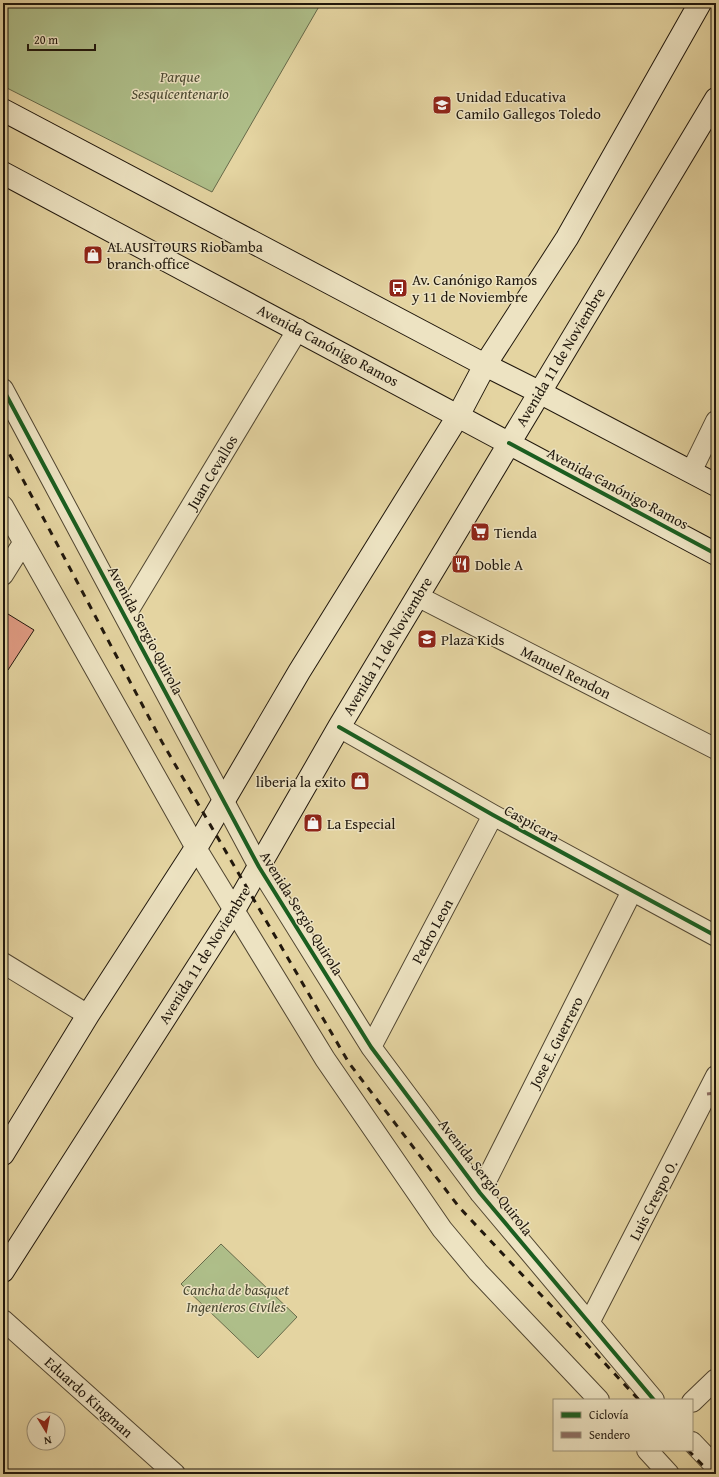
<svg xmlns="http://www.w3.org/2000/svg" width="719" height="1477" font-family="'Gentium Book Plus',serif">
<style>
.green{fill:#aebe89;stroke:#676a4a}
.building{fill:#e19c84;stroke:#20170c}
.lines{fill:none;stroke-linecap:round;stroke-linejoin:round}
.street-casing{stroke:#514631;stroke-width:22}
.secondary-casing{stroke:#20170c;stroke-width:24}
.street{stroke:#ede3c2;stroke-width:20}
.secondary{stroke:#ede3c2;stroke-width:22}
.rail{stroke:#20170c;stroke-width:3;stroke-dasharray:7 7;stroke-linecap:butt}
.quiet{stroke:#8d6e63;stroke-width:3;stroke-dasharray:6 3;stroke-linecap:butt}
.cycleway-casing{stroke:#ede3c2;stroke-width:6}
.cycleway{stroke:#1b5e20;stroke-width:4}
.labels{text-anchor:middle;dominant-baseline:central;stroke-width:3;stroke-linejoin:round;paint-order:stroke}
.park-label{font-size:15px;font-style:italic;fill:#4b4932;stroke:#ede3c2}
.poi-label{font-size:15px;fill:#20170c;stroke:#ede3c2;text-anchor:start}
.street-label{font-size:15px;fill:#20170c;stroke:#ede3c2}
</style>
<rect width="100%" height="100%" fill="#e4d4a1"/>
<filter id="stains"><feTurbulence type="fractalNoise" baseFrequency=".005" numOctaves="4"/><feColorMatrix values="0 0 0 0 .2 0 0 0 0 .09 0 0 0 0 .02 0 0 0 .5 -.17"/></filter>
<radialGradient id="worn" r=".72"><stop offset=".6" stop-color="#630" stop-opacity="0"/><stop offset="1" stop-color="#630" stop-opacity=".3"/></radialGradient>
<!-- green -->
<path class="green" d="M3,3H321L212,192L3,86Z
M221,1244L297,1317L258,1358L181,1284Z"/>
<!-- building -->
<path class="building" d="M8,614L34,630L8,670L3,666V621Z"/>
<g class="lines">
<!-- street casing -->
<g class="street-casing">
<path id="street" d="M3,389L259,867L371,1047L480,1193L654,1400
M691,472L716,421
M3,506L196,848L325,1059L442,1229L478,1272L599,1400
M3,575L23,543
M417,596L716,749
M125,616L298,329
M339,727L493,815L716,936
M3,963L88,1015
M371,1047L493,815
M480,1193L632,891
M3,1320L175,1474
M589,1323L716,1076
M692,1402L716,1379
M692,1442L716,1467
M647,1450L669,1474"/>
</g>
<!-- secondary casing -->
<g class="secondary-casing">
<path id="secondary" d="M3,110L485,365L539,392L716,485
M3,173L716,554
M3,1154L88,1015L196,848L299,672L458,416L485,365L567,238L700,3
M3,1271L234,910L339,727L716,99"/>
</g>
<!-- street -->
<use href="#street" class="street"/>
<!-- secondary -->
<use href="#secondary" class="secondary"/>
<!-- rail -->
<path class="rail" d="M3,442L162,742L349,1063L459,1207L639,1400
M688,1450L711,1474"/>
<!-- quiet -->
<path class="quiet" d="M707,1094L716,1093"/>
<!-- cycleway casing -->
<g class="cycleway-casing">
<path id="cycleway" d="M3,389L259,867L371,1047L480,1193L654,1400
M509,443L716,554
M339,727L493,815L716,936"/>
</g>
<!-- cycleway -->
<use href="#cycleway" class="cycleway"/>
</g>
<!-- icons -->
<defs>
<g id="school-square" transform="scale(1)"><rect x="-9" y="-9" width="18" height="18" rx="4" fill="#8f2418" stroke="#ede3c2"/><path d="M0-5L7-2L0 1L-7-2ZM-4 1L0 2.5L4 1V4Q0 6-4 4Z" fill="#fff"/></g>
<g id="shop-square" transform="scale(1)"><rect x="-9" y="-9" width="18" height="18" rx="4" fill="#8f2418" stroke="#ede3c2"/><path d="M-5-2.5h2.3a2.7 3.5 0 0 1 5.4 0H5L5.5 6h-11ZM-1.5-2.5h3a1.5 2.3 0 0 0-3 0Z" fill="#fff"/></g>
<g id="bus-square" transform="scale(1)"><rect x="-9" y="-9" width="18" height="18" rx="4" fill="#8f2418" stroke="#ede3c2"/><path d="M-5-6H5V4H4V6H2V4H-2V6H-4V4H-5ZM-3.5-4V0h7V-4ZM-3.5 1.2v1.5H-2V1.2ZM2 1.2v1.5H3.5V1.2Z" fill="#fff"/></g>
<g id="supermarket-square" transform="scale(1)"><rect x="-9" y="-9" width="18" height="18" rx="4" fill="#8f2418" stroke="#ede3c2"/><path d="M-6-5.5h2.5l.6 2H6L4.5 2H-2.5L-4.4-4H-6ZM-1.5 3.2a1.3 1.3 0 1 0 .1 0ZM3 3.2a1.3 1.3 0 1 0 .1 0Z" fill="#fff"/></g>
<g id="restaurant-square" transform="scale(1)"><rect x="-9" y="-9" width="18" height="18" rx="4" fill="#8f2418" stroke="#ede3c2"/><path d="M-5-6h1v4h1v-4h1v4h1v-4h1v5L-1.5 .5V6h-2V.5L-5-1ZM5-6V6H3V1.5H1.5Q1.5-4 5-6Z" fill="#fff"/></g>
</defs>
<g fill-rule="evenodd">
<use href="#school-square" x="442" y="105"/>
<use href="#shop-square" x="93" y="255"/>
<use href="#bus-square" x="398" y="288"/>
<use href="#supermarket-square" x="480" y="532"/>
<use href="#restaurant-square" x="461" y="564"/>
<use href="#school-square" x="427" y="639"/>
<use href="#shop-square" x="360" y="781"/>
<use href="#shop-square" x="313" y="823"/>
</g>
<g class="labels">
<!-- park labels -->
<g class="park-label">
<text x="180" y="76">Parque<tspan x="180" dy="17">Sesquicentenario</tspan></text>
<text x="236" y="1289">Cancha de basquet<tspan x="236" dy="17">Ingenieros Civiles</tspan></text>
</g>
<!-- poi labels -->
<g class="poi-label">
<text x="456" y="96">Unidad Educativa<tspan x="456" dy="17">Camilo Gallegos Toledo</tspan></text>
<text x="107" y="246">ALAUSITOURS Riobamba<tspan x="107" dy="17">branch office</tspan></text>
<text x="412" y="279">Av. Canónigo Ramos<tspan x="412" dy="17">y 11 de Noviembre</tspan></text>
<text x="494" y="532">Tienda</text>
<text x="475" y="564">Doble A</text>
<text x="441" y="639">Plaza Kids</text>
<text x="346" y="781" text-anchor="end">liberia la exito</text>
<text x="327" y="823">La Especial</text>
</g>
<!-- street labels -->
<g class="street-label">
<text transform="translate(328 345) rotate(28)">Avenida Canónigo Ramos</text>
<text transform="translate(560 357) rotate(-59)">Avenida 11 de Noviembre</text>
<text transform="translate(212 472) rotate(-59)">Juan Cevallos</text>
<text transform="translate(618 488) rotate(28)">Avenida Canónigo Ramos</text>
<text transform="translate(146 630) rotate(62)">Avenida Sergio Quirola</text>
<text transform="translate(387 646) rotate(-59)">Avenida 11 de Noviembre</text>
<text transform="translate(566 672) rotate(27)">Manuel Rendon</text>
<text transform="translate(532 823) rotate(29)">Caspicara</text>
<text transform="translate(302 913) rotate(58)">Avenida Sergio Quirola</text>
<text transform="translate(432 931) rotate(-62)">Pedro Leon</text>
<text transform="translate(204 955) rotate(-58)">Avenida 11 de Noviembre</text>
<text transform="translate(556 1042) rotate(-63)">Jose E. Guerrero</text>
<text transform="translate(486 1177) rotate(52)">Avenida Sergio Quirola</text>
<text transform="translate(653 1200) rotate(-63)">Luis Crespo O.</text>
<text transform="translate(89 1397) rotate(42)">Eduardo Kingman</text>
</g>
</g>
<!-- margin -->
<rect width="719" height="1477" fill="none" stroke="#e4d4a1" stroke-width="16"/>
<rect x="4" y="4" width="711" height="1469" fill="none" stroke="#20170c" stroke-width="2"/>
<rect x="8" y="8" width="703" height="1461" fill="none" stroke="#20170c"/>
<!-- legend -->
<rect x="553" y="1399" width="140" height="52" fill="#ede3c2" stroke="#9b9179"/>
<rect x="561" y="1412" width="20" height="6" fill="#1b5e20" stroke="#9b9179"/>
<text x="589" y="1419" font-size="12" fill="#20170c">Ciclovía</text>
<rect x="561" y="1432" width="20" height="6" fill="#8d6e63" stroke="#9b9179"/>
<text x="589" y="1439" font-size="12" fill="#20170c">Sendero</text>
<!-- north arrow -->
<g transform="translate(46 1431) rotate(170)"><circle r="19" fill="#ede3c2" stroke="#9b9179"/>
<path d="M0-3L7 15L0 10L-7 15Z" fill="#8f2418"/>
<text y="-6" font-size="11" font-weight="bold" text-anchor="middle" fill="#20170c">N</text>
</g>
<!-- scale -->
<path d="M28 44v6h67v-6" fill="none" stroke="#20170c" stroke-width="2"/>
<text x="34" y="44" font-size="12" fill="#20170c" stroke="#ede3c2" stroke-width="3" paint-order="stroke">20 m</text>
<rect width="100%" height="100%" filter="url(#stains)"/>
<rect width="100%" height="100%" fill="url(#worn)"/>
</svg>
